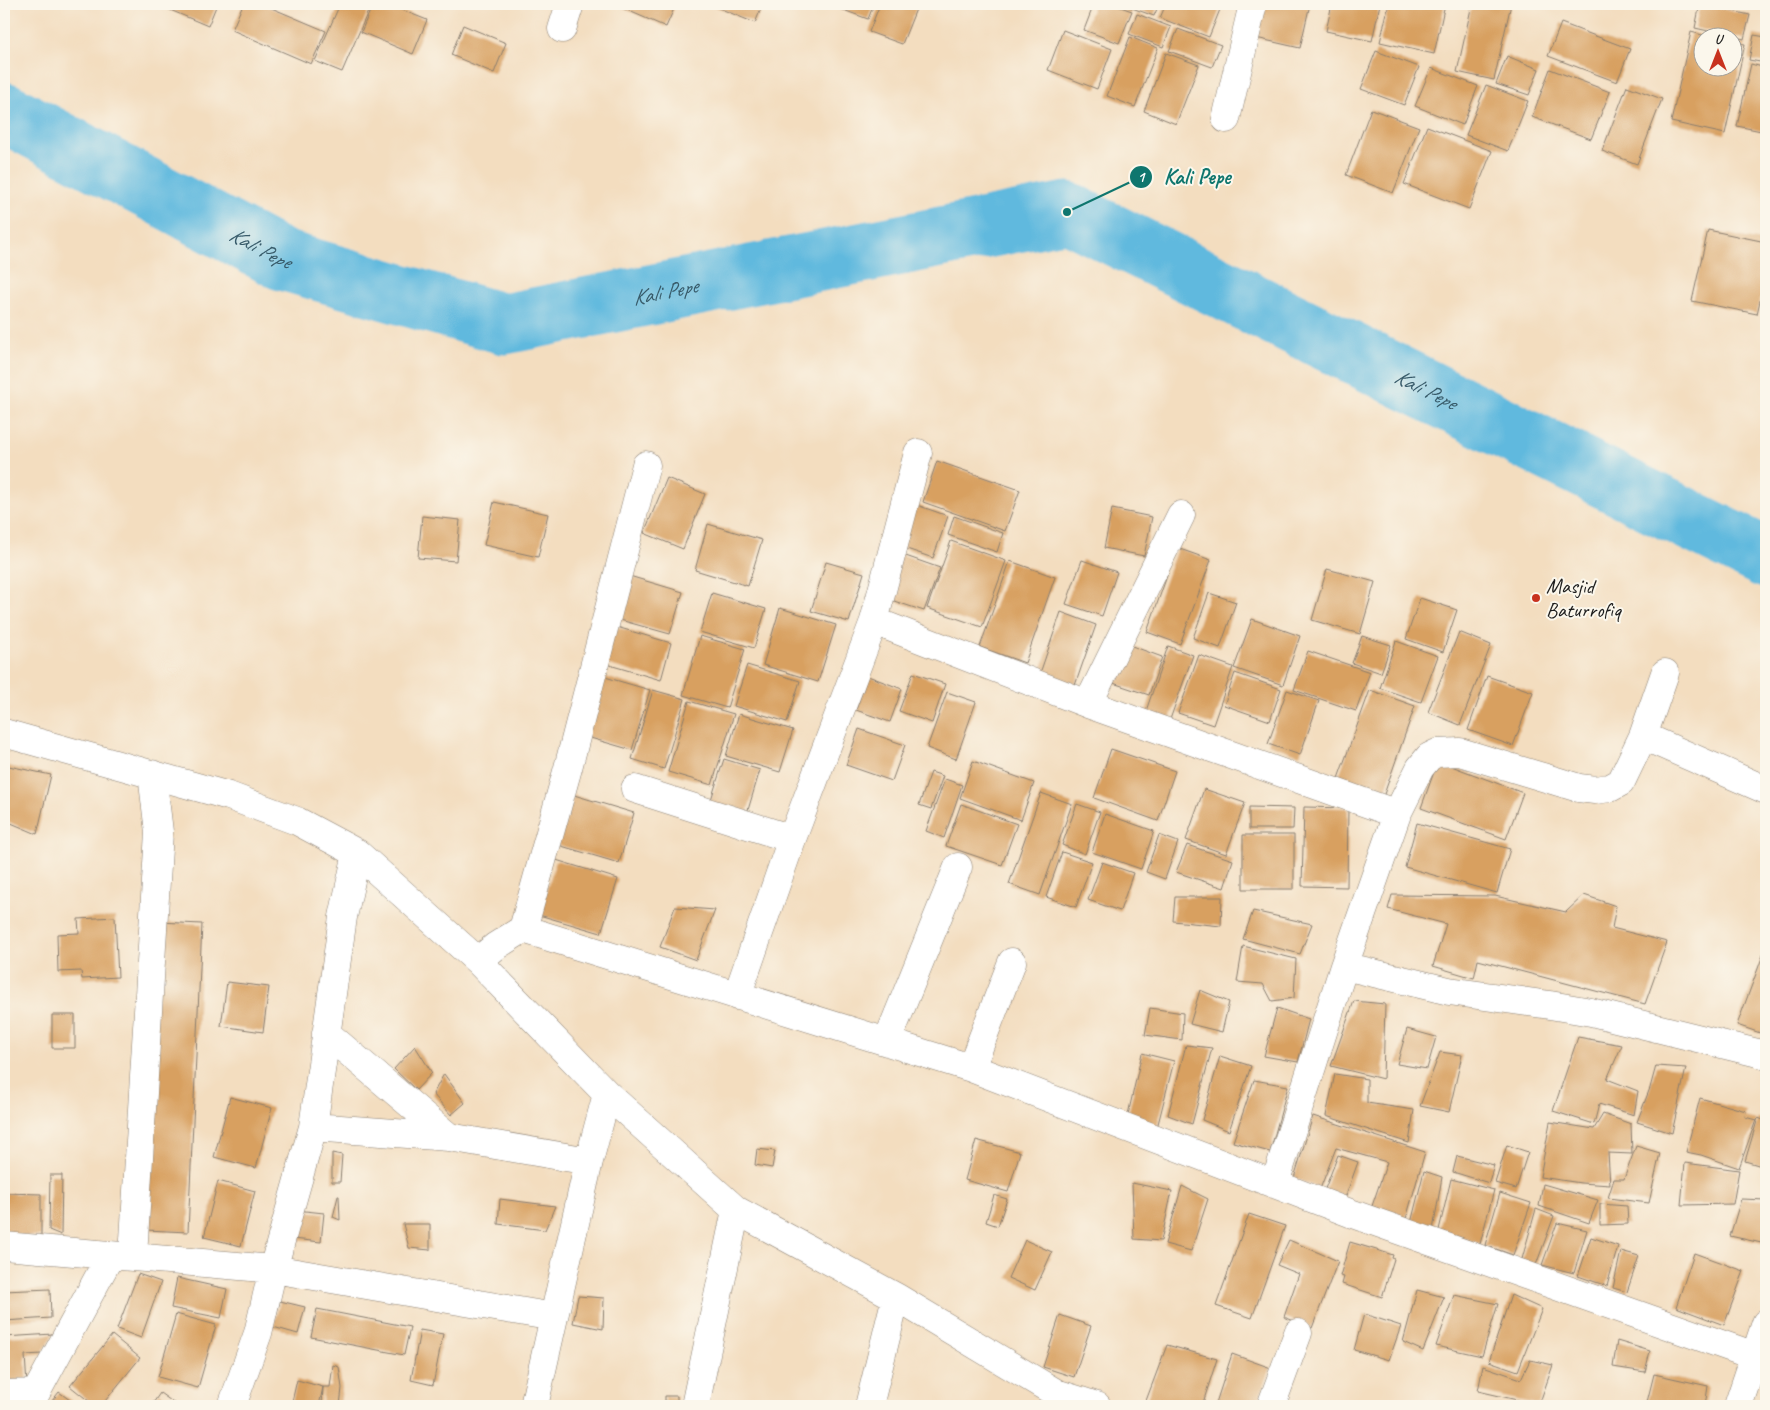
<svg xmlns="http://www.w3.org/2000/svg" width="1770" height="1410" font-family="Caveat,sans-serif">
<style>
.lines{fill:none;stroke-linecap:round;stroke-linejoin:round}
.river{stroke:#61b9de;stroke-width:61}
.building{fill:#d8a061}
.street-casing{stroke:#887c6e;stroke-width:29}
.street{stroke:#fff;stroke-width:28}
.poi-dot{fill:#c8321e;stroke:#fbf7ec;stroke-width:2}
.labels{text-anchor:middle;dominant-baseline:central;stroke-width:4;stroke-linejoin:round;paint-order:stroke}
.poi-label{font-size:21px;fill:#1c1c1c;stroke:#fbf7ec;text-anchor:start}
.water-label{font-size:22px;font-style:italic;fill:#385b6a;stroke:#fbf7ec}
.leader{fill:none;stroke:#0f766e;stroke-width:2}
.callout-dot{fill:#0f766e;stroke:#fbf7ec;stroke-width:2}
.mark-label{font-size:15px;text-anchor:middle;font-weight:bold;fill:#fff}
.callout-label{font-size:22px;text-anchor:middle;font-weight:bold;fill:#0f766e;stroke:#fbf7ec;stroke-width:4;stroke-linejoin:round;paint-order:stroke}
</style>
<rect width="100%" height="100%" fill="#fbf7ec"/>
<filter id="ink" filterUnits="userSpaceOnUse"><feTurbulence type="fractalNoise" baseFrequency=".02" numOctaves="2"/><feDisplacementMap in="SourceGraphic" scale="10" xChannelSelector="R" yChannelSelector="G"/><feConvolveMatrix kernelMatrix="1 2 1 2 8 2 1 2 1" color-interpolation-filters="sRGB"/></filter>
<filter id="wash" filterUnits="userSpaceOnUse"><feTurbulence type="fractalNoise" baseFrequency=".0096" numOctaves="4" result="noise"/><feDisplacementMap in="SourceGraphic" scale="20" xChannelSelector="R" yChannelSelector="G"/><feGaussianBlur stdDeviation="1.12" result="paint"/><feColorMatrix in="noise" values="0 0 0 0 0 0 0 0 0 0 0 0 0 0 0 0 0 1.4 0 .05"/><feComposite in="paint" operator="in"/></filter>
<g filter="url(#wash)">
<rect width="100%" height="100%" fill="#f3ddbf"/>
<g class="lines">
<!-- river -->
<path class="river" id="s1" d="M4,112L282,260L504,324L1067,212L1766,558"/>
</g>
<g id="blocks">
<!-- building -->
<path class="building" d="M156,4H217L208,26Z
M243,4H262L326,31L311,64L232,30Z
M340,4H356L369,9L342,72L315,61Z
M373,4H387L427,20L413,54L361,32Z
M613,4H676L666,27Z
M709,4H763L755,23Z
M827,4H874L868,19Z
M880,4H918L902,44L869,32Z
M1094,4H1112L1132,11L1119,43L1084,30Z
M1121,4H1159L1154,16Z
M1166,4H1211L1221,7L1209,37L1160,18Z
M1254,4H1310L1300,48L1247,36Z
M1332,4H1380L1372,41L1326,31Z
M1389,4H1445L1434,54L1380,42Z
M1472,4H1511L1494,80L1457,72Z
M1700,4L1750,15L1744,39L1695,28Z
M1137,14L1171,27L1163,47L1129,34Z
M1561,23L1630,49L1617,82L1548,56Z
M463,25L506,43L494,73L451,55Z
M1178,29L1221,45L1212,67L1169,51Z
M1063,30L1112,49L1097,89L1048,70Z
M1691,32L1710,37L1702,38V68H1732V42L1745,44L1725,134L1671,122Z
M1754,35L1766,37V63L1749,60Z
M1130,37L1158,48L1135,107L1107,96Z
M1376,51L1419,67L1404,105L1361,89Z
M1166,53L1199,65L1176,124L1144,111Z
M1507,56L1539,69L1529,95L1496,84Z
M1751,64L1766,68V132L1737,126Z
M1431,68L1478,86L1463,125L1415,106Z
M1550,69L1610,92L1591,139L1532,117Z
M1486,85L1528,101L1508,151L1466,135Z
M1627,86L1662,99L1637,164L1602,151Z
M1371,109L1419,127L1393,193L1346,175Z
M1427,126L1492,151L1469,209L1404,184Z
M1708,230L1766,242V274L1757,314L1692,301Z
M937,461L1020,490L1005,531L923,502Z
M667,478L705,494L683,549L644,533Z
M494,502L548,514L538,557L484,545Z
M911,503L948,516L933,558L895,545Z
M1112,509L1152,517L1144,556L1104,548Z
M422,516L460,520L456,561L418,558Z
M954,516L1003,533L997,552L948,535Z
M708,524L762,540L748,586L695,570Z
M951,541L1006,561L982,627L927,608Z
M1177,548L1211,560L1180,644L1147,632Z
M900,554L940,568L924,611L885,598Z
M1082,560L1117,572L1102,616L1066,604Z
M1010,561L1055,577L1025,663L980,647Z
M826,562L864,573L849,622L811,611Z
M1327,569L1375,582L1360,634L1312,620Z
M626,575L683,592L670,634L613,618Z
M712,593L766,609L754,648L700,632Z
M1209,593L1236,602L1220,648L1193,638Z
M1420,598L1457,610L1443,652L1406,639Z
M780,608L836,625L818,682L763,665Z
M1061,612L1096,625L1072,694L1037,682Z
M1252,619L1300,636L1283,685L1234,668Z
M610,625L671,643L661,680L599,662Z
M1459,632L1491,645L1460,725L1428,712Z
M700,636L745,649L727,708L683,695Z
M1362,636L1391,645L1381,673L1352,663Z
M1396,641L1438,656L1421,702L1380,688Z
M1121,642L1162,657L1149,695L1107,681Z
M1168,646L1193,655L1168,725L1144,717Z
M1308,651L1370,672L1356,711L1294,690Z
M1199,655L1233,667L1213,725L1178,713Z
M747,665L800,681L787,722L734,706Z
M913,673L945,684L932,723L899,711Z
M1235,673L1281,689L1270,721L1224,705Z
M598,675L650,690L632,750L580,735Z
M868,676L902,689L890,722L856,710Z
M1487,676L1533,692L1513,746L1468,730Z
M653,690L685,699L664,769L632,759Z
M1287,690L1319,701L1300,755L1268,744Z
M1370,690L1415,706L1382,800L1336,784Z
M947,692L976,702L956,759L927,748Z
M689,701L734,714L712,785L668,772Z
M739,714L793,730L780,772L726,756Z
M859,729L905,745L892,781L846,765Z
M1111,749L1175,771L1158,821L1094,798Z
M724,759L760,770L745,820L708,809Z
M973,761L1034,783L1021,820L960,798Z
M1438,761L1523,793L1506,839L1421,808Z
M4,765L51,775L37,834L4,820Z
M931,772L943,776L931,809L919,805Z
M945,779L962,785L944,838L926,831Z
M1204,789L1245,803L1226,854L1186,840Z
M1041,793L1072,804L1040,895L1009,884Z
M574,795L634,813L619,863L558,845Z
M961,804L1017,824L1002,865L946,846Z
M1077,804L1100,812L1085,854L1062,845Z
M1249,807L1294,808L1293,829H1249Z
M1304,807L1348,808L1347,887L1302,886Z
M1105,814L1154,831L1141,869L1092,852Z
M1417,823L1510,849L1497,893L1405,867Z
M1159,835L1178,842L1165,879L1146,872Z
M1243,835H1294V889H1243Z
M1187,845L1233,860L1224,888L1176,872Z
M1062,852L1092,862L1076,907L1046,897Z
M556,860L618,879L601,933L539,915Z
M1102,862L1133,873L1120,911L1088,900Z
M1392,895L1495,896L1566,912L1584,895L1616,906L1612,928L1667,942L1645,1004L1478,960L1474,978L1433,966L1446,924L1388,909Z
M1175,897H1222L1221,926L1173,921Z
M675,907L715,910L696,960L660,947Z
M1253,911L1312,924L1300,954L1243,939Z
M115,917L118,977L82,979L81,971L58,972L57,934L79,933L78,919Z
M159,922L202,924L188,1232L146,1230Z
M1243,946L1296,959L1294,998L1272,1001L1263,984L1237,982Z
M1766,947V1035L1737,1025Z
M227,982L269,987L263,1032L221,1026Z
M1200,990L1229,1002L1222,1032L1190,1024Z
M1354,1001L1385,1004L1383,1079L1331,1066Z
M1150,1008L1183,1013L1182,1040L1145,1035Z
M1277,1008L1309,1019L1298,1062L1264,1056Z
M52,1015H75V1048H52Z
M1407,1029L1436,1037L1427,1069L1397,1064Z
M1578,1037L1622,1045L1607,1079L1638,1091L1634,1115L1599,1104L1594,1124L1553,1111Z
M1186,1045L1212,1048L1192,1124L1168,1115Z
M415,1046L432,1073L416,1090L394,1069Z
M1440,1052L1462,1055L1449,1112L1420,1106Z
M1142,1053L1174,1061L1157,1128L1127,1119Z
M1220,1056L1251,1066L1229,1131L1202,1120Z
M1656,1066L1686,1068L1672,1133L1637,1122L1650,1088Z
M444,1074L465,1103L451,1115L433,1094Z
M1335,1074L1367,1079V1103L1414,1110L1409,1143L1326,1116Z
M1254,1080L1288,1086L1270,1152L1233,1142Z
M230,1097L272,1108L256,1168L214,1157Z
M1700,1098L1746,1111L1745,1117L1756,1120L1739,1168L1701,1155L1686,1152Z
M1603,1114L1631,1124L1632,1154L1608,1153L1610,1185L1581,1183L1540,1177L1550,1122L1594,1129Z
M1313,1116L1425,1152L1406,1219L1372,1206L1387,1162L1336,1148L1320,1189L1294,1178Z
M1758,1118L1766,1121L1765,1167L1745,1161Z
M976,1140L1020,1152L1008,1192L965,1180Z
M1507,1145L1528,1152L1516,1189L1495,1183Z
M1636,1146L1660,1153L1649,1203L1608,1198L1614,1179H1624Z
M757,1149L775,1151L772,1168L755,1165Z
M332,1153L342,1155L340,1182H332Z
M1338,1155L1358,1162L1344,1201L1323,1194Z
M1457,1156L1494,1165L1489,1183L1453,1172Z
M1685,1163L1739,1170L1733,1204L1681,1205Z
M1424,1171L1442,1177L1433,1230L1411,1223Z
M50,1175H62L61,1235L49,1230Z
M1451,1179L1494,1190L1480,1244L1439,1230Z
M218,1181L255,1191L241,1246L204,1237Z
M1132,1183L1172,1191L1161,1241L1134,1239Z
M1543,1184L1598,1200L1589,1223L1539,1206Z
M1182,1186L1208,1199L1191,1251L1165,1244Z
M4,1193L41,1194V1236H4Z
M1500,1193L1531,1203L1513,1255L1485,1245Z
M994,1195L1007,1199L998,1226L986,1222Z
M338,1196H339L340,1220L333,1217Z
M500,1199L555,1206L545,1230L498,1224Z
M1741,1199L1766,1200V1244L1730,1236Z
M1600,1204L1627,1206L1628,1224L1600,1225Z
M1536,1209L1554,1216L1536,1265L1522,1259Z
M296,1210L324,1213L321,1242L293,1239Z
M1249,1214L1285,1226L1252,1318L1216,1306Z
M1557,1223L1587,1230L1574,1273L1542,1265Z
M403,1224H430V1250L409,1248Z
M1591,1237L1618,1246L1607,1286L1578,1276Z
M1025,1240L1052,1252L1035,1290L1008,1278Z
M1289,1240L1338,1261L1312,1328L1284,1317L1299,1274L1277,1265Z
M1350,1242L1393,1255L1392,1258L1394,1259L1382,1297L1342,1284L1344,1277L1340,1276Z
M1621,1251L1639,1256L1627,1292L1613,1288Z
M1694,1253L1744,1271L1724,1325L1676,1307Z
M138,1274L161,1282L141,1338L117,1329Z
M177,1278L227,1289L221,1318L171,1308Z
M50,1289L51,1318L4,1321V1291Z
M1417,1290L1444,1297L1423,1351L1403,1342Z
M1454,1295L1498,1304L1482,1356L1436,1346Z
M1511,1295L1542,1309L1518,1371L1489,1361Z
M578,1296L604,1298L603,1329L573,1323Z
M280,1301L305,1307L298,1334L273,1327Z
M317,1309L410,1327L404,1355L311,1337Z
M176,1314L216,1325L198,1388L158,1377Z
M1364,1314L1401,1326L1389,1360L1354,1350Z
M1060,1315L1091,1326L1074,1377L1043,1367Z
M420,1330L443,1334L433,1385L411,1380Z
M53,1334L42,1354L25,1355L27,1386L4,1387V1337Z
M112,1335L140,1358L101,1406H95L70,1386Z
M1617,1341L1650,1351L1645,1372L1613,1367Z
M1167,1345L1217,1359L1202,1406H1144Z
M1232,1354L1271,1368L1257,1406H1215Z
M1530,1360L1553,1365L1539,1405L1478,1391L1483,1366L1521,1379Z
M333,1365L339,1367L342,1388L340,1406H322L323,1387H330Z
M1654,1374L1708,1386L1705,1406H1646Z
M297,1380L323,1387L319,1406H291Z
M59,1392L78,1406H48Z
M160,1393L178,1406H151Z
M665,1396H677V1406H665Z"/>
</g>
</g>
<g filter="url(#ink)">
<use href="#blocks" fill-opacity="0" stroke="#887c6e" stroke-width="1"/>
<g class="lines">
<!-- street casing -->
<g class="street-casing">
<path id="street" d="M562,29L570,4
M1226,119L1253,4
M874,621L1088,704L1397,814
M1088,704L1181,515
M4,733L229,796L297,821L357,853L478,961L607,1094L736,1210L896,1297L1056,1393L1097,1406
M1643,736L1766,790
M635,789L792,839
M523,929L971,1068L1350,1213L1766,1360
M478,961L496,946L523,929L568,768L646,465
M1344,966L1449,991L1550,1005L1591,1012L1766,1055
M737,996L792,839L874,621L918,453
M326,1033L449,1137
M887,1042L958,867
M971,1068L1012,962
M313,1127L343,917L357,853
M1275,1183L1344,966L1397,814L1420,768L1429,757L1437,753L1460,752L1579,788L1595,790L1610,788L1621,782L1643,736L1665,673
M4,1246L273,1269L258,1333L232,1406
M133,1256L159,832L152,774
M554,1317L273,1269L313,1127L449,1137L589,1161
M4,1394L36,1393
M26,1406L36,1393L110,1256
M534,1406L589,1161L607,1094
M695,1406L736,1210
M869,1406L896,1297
M1271,1406L1298,1333
M1738,1406L1766,1323"/>
</g>
<!-- street -->
<use href="#street" class="street"/>
</g>
</g>
<!-- markers -->
<circle class="poi-dot" cx="1536" cy="598" r="5"/>
<g class="labels">
<!-- poi labels -->
<g class="poi-label">
<text x="1546" y="586">Masjid<tspan x="1546" dy="24">Baturrofiq</tspan></text>
</g>
<!-- water labels -->
<g class="water-label">
<text stroke="none"><textPath href="#s1" startOffset="290">Kali Pepe</textPath></text>
<text stroke="none"><textPath href="#s1" startOffset="710">Kali Pepe</textPath></text>
<text stroke="none"><textPath href="#s1" startOffset="1520">Kali Pepe</textPath></text>
</g>
</g>
<!-- callouts -->
<path class="leader" d="M1067 212L1141 177"/>
<g class="callout-dot">
<circle cx="1067" cy="212" r="5"/>
<circle cx="1141" cy="177" r="12"/>
</g>
<g class="mark-label">
<text x="1141" y="182">1</text>
</g>
<g class="callout-label">
<text x="1197" y="184">Kali Pepe</text>
</g>
<!-- margin -->
<rect width="1770" height="1410" fill="none" stroke="#fbf7ec" stroke-width="20"/>
<!-- north arrow -->
<g transform="translate(1718 52)"><circle r="24" fill="#fbf7ec" stroke="#a29f99"/>
<path d="M0-4L9 19L0 12L-9 19Z" fill="#c8321e"/>
<text y="-8" font-size="14" font-weight="bold" text-anchor="middle" fill="#1c1c1c">U</text>
</g>
</svg>
